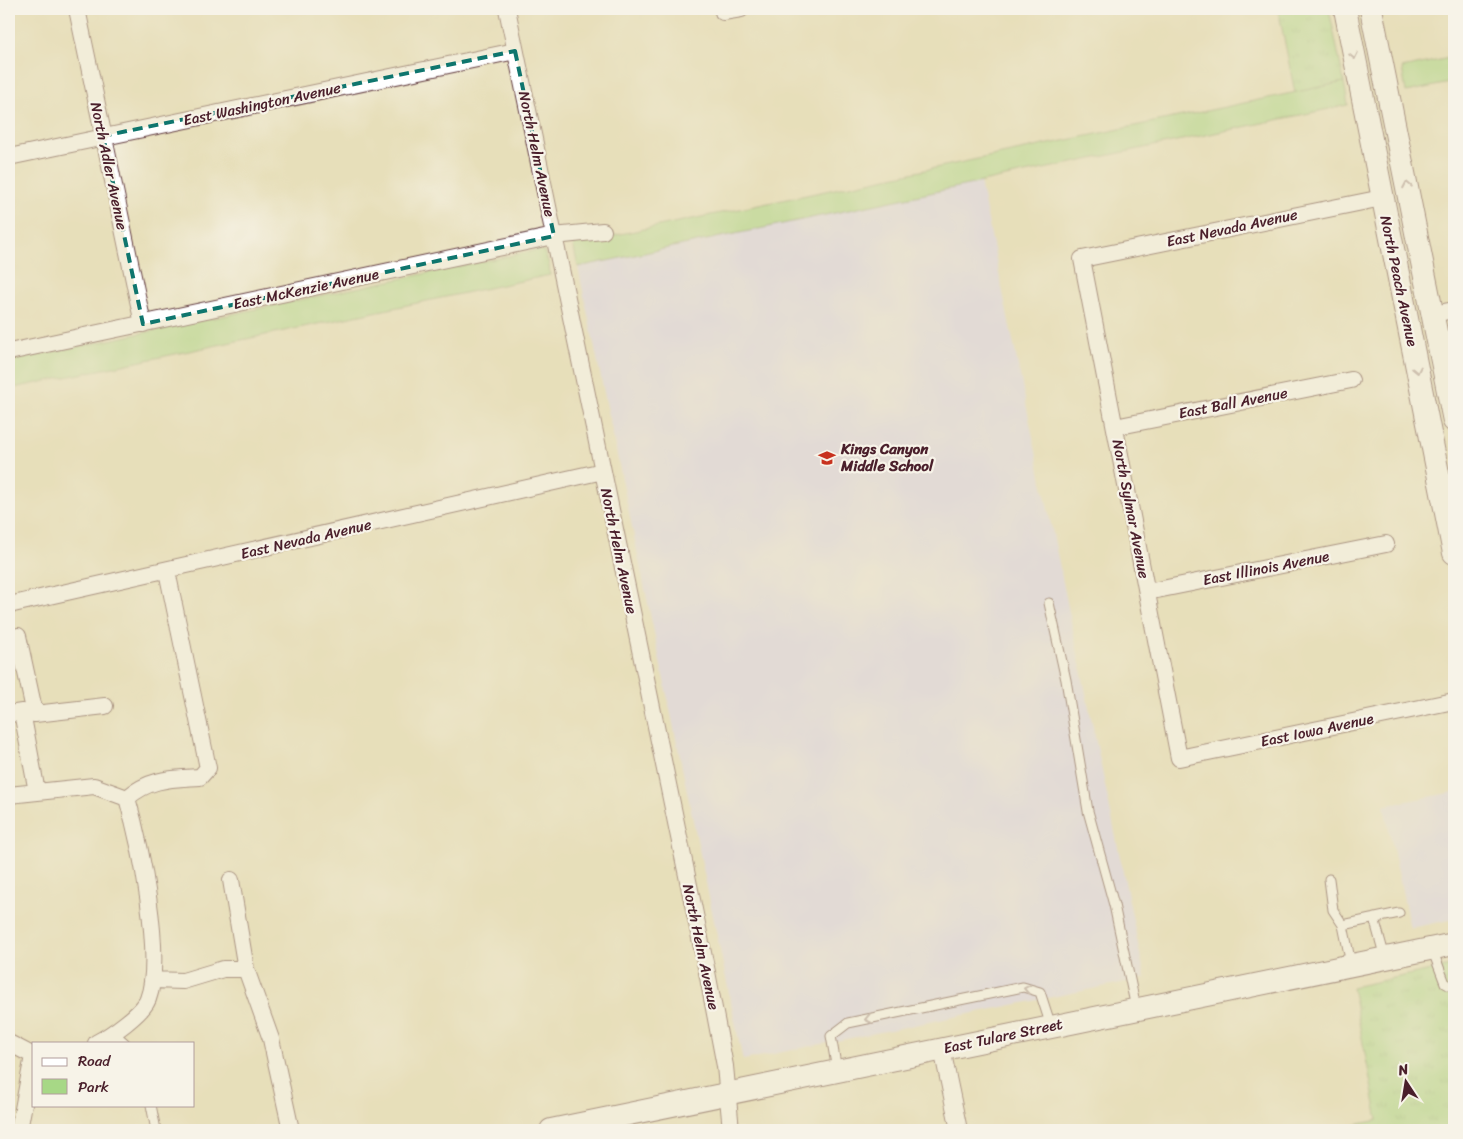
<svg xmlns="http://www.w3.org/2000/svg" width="1463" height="1139" font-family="Sriracha,sans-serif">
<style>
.built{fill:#dbd6f7}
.grass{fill:url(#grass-tufts);stroke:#787c58}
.park{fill:#a7d886;stroke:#787c58}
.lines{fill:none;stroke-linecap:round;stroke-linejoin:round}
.lane-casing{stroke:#623c40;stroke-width:11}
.street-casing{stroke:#623c40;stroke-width:18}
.secondary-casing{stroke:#623c40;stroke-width:24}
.lane{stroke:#fff;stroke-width:9}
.street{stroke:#fff;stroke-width:16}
.secondary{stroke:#fff;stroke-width:22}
.oneway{stroke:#ae9aa0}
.marked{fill:none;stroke:#0f766e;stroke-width:4;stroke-dasharray:10 6;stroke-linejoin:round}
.labels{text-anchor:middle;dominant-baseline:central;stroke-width:4.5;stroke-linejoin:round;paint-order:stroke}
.street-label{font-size:15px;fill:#4a1f2b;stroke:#f7f3e8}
.poi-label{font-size:15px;font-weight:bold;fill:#4a1f2b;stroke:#f7f3e8;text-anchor:start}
</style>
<defs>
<pattern id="grass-tufts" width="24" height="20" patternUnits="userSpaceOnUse" patternTransform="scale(1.25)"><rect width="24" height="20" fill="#a7d886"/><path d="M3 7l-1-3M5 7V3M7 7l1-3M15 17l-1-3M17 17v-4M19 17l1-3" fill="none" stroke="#91b974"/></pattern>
</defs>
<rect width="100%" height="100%" fill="#f7f3e8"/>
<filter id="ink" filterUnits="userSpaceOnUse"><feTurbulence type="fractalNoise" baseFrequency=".02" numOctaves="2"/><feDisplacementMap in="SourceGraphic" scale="10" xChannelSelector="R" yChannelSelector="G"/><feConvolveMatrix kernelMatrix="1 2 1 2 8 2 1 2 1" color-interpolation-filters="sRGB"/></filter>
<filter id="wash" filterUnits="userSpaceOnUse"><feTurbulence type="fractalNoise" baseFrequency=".0096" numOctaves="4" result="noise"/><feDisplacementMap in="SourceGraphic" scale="20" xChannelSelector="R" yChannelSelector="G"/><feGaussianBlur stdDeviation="1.12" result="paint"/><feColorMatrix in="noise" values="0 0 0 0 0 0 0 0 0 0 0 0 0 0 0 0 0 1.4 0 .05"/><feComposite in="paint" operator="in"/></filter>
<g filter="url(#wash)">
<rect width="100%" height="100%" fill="#e7dfba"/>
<!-- built -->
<path class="built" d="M980,182L1145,978L743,1060L578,267Z
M1454,792V919L1410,928L1384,806Z"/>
<!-- grass -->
<path class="grass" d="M1278,9H1329L1344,82L1295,93Z
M1454,965V1130H1331L1378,1120L1352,987Z"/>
<!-- park -->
<path class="park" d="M1454,57V82L1406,92L1402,68Z
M1344,82L1348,105L578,267L573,244Z
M537,250L544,251L549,264L550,275L9,389V361Z"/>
</g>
<g filter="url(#ink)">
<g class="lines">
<!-- lane casing -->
<g class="lane-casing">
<path id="lane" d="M1049,603L1066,680L1088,811L1114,905L1136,1008
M1329,879L1333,910L1343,925L1399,913
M1374,918L1385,958
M1343,925L1351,964
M1432,949L1445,983L1454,988
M115,1034L125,1043
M837,1070L831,1036L848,1023L1023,987L1040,992L1051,1026
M151,1105L156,1130"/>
</g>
<!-- street casing -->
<g class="street-casing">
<path id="street" d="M77,9L143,324
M507,9L707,972L725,1066L731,1130
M723,12L741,9
M9,157L515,51
M1382,198L1082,259L1179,758L1454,701
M1433,314L1454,310
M9,352L554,236L603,231
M1441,359L1445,346L1454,336
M1115,427L1351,380
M1147,592L1386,544
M9,605L603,471
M18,636L35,714
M22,712L35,714L105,706
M9,714L22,712L37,792
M9,795L94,786L127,798C140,842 164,957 148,999C143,1013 110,1036 96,1043
M127,798C150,778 171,779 200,777L208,768L167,571
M231,880L246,969
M152,980L183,981L223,969H246L271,1039L291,1130
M9,1043L34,1056
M942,1049L959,1130
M19,1130L33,1056"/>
</g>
<!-- secondary casing -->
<g class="secondary-casing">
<path id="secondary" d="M1345,9L1454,553
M1371,9L1454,421
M551,1130L1454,944"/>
</g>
<!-- lane -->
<use href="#lane" class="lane"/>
<!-- street -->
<use href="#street" class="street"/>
<!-- secondary -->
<use href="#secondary" class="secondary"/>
</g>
<!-- one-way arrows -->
<defs><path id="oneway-chevron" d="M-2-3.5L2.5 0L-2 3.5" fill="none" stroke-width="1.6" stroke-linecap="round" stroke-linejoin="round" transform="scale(1.25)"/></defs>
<g class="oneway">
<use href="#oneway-chevron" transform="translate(1354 56) rotate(78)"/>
<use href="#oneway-chevron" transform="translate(1407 185) rotate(-101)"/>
<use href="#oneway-chevron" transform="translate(1417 370) rotate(78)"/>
<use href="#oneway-chevron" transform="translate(1027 989) rotate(-169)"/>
<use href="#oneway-chevron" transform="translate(868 1019) rotate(168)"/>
</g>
</g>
<!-- marked area -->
<path d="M0 0H1463V1139H0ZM515,51L554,236L143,324L103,136Z" fill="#e7dfba" fill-opacity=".55" fill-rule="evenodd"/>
<path class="marked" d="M515,51L554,236L143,324L103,136Z"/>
<!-- icons -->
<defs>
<g id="school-bare" transform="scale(1.35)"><path d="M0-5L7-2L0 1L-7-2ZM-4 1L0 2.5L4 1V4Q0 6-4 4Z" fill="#c8321e" stroke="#f7f3e8" stroke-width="2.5" paint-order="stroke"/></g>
</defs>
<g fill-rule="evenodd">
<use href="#school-bare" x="827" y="458"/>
</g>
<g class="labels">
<!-- street labels -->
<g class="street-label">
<text transform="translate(262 104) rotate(-12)">East Washington Avenue</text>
<text transform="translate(537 154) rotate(78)">North Helm Avenue</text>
<text transform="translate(109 166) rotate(78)">North Adler Avenue</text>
<text transform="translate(1232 228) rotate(-12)">East Nevada Avenue</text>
<text transform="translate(1399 281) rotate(78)">North Peach Avenue</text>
<text transform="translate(306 289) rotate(-12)">East McKenzie Avenue</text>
<text transform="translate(1233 403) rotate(-11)">East Ball Avenue</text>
<text transform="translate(1131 509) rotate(79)">North Sylmar Avenue</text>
<text transform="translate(306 539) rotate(-13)">East Nevada Avenue</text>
<text transform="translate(619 551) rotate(78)">North Helm Avenue</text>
<text transform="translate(1266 568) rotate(-11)">East Illinois Avenue</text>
<text transform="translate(1317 730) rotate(-12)">East Iowa Avenue</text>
<text transform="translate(701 947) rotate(78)">North Helm Avenue</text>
<text transform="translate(1003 1036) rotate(-12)">East Tulare Street</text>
</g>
<!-- poi labels -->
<g class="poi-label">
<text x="841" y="449">Kings Canyon<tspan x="841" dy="17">Middle School</tspan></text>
</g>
</g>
<!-- margin -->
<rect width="1463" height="1139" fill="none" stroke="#f7f3e8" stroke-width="30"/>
<!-- legend -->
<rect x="32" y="1042" width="162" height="65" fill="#f7f3e8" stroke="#b29e9c"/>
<rect x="42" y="1058" width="25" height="8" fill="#ffffff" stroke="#b29e9c"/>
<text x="78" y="1066" font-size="15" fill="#4a1f2b">Road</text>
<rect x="42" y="1079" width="25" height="15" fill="#a7d886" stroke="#b29e9c"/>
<text x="78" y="1092" font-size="15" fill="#4a1f2b">Park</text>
<!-- north arrow -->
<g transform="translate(1406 1082) rotate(348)" stroke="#f7f3e8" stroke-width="4" paint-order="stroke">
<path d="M0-4L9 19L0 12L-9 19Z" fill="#4a1f2b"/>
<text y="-8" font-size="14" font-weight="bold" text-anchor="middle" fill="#4a1f2b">N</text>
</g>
</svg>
